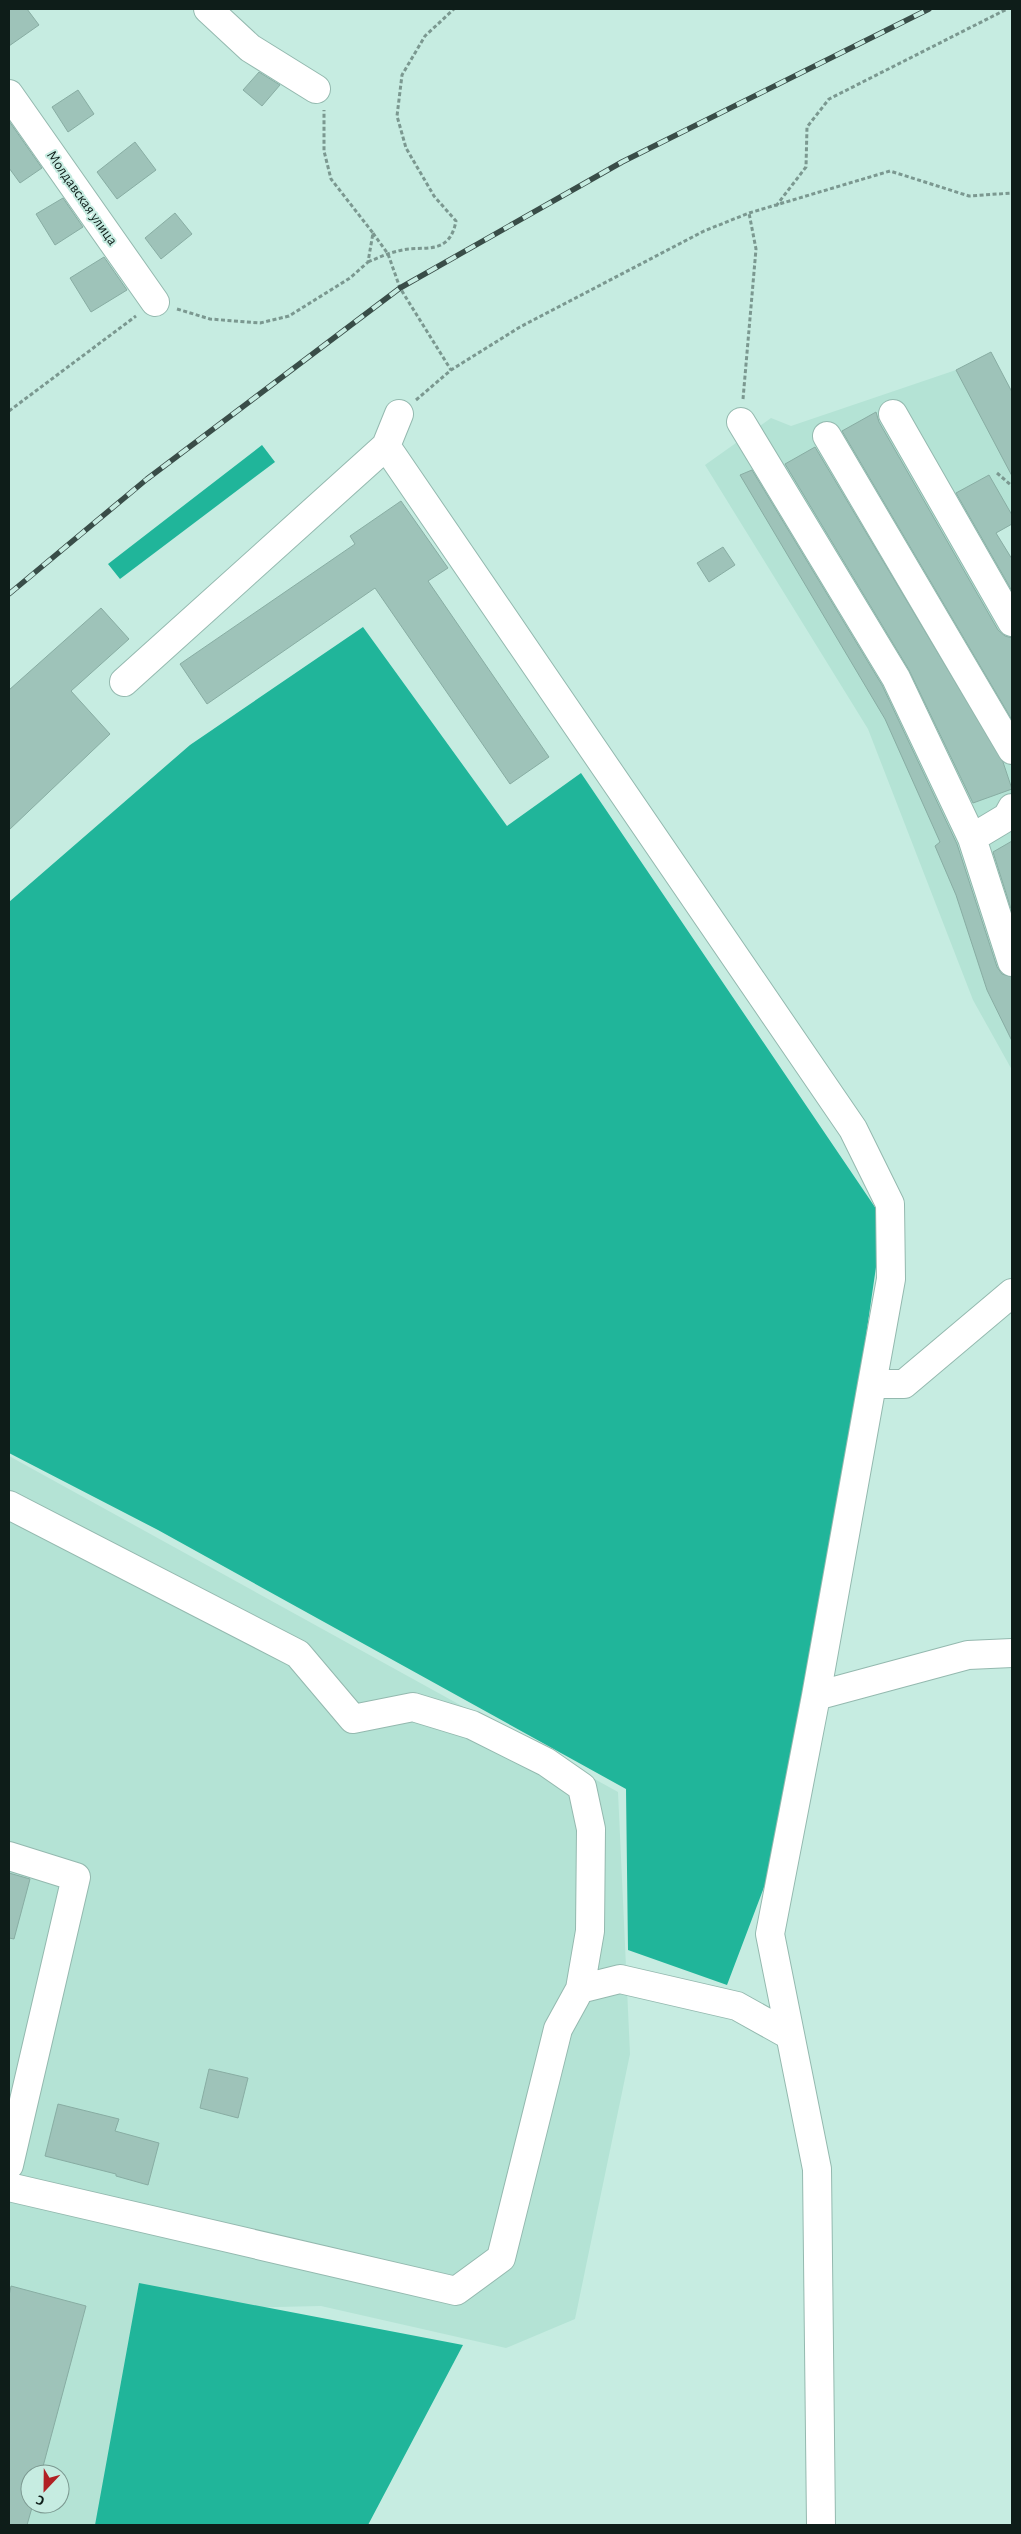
<svg xmlns="http://www.w3.org/2000/svg" width="1021" height="2534" font-family="'Alegreya Sans',sans-serif">
<style>
.built{fill:#b4e3d5;fill-rule:evenodd}
.forest{fill:#20b59a}
.building{fill:#9ec3b9;stroke:#88ada3}
.lines{fill:none;stroke-linecap:round;stroke-linejoin:round}
.minor-casing{stroke:#94b9af;stroke-width:30}
.path{stroke:#7b9890;stroke-width:3;stroke-dasharray:4 2.5;stroke-linecap:butt}
.minor{stroke:#fff;stroke-width:28}
.rail-casing{stroke:#394d48;stroke-width:5.5}
.rail{stroke:#c6ece1;stroke-width:4;stroke-dasharray:11;stroke-linecap:butt}
.labels{text-anchor:middle;dominant-baseline:central;stroke-width:4;stroke-linejoin:round;paint-order:stroke}
.street-label{font-size:15px;fill:#0e1d19;stroke:#c6ece1}
</style>
<rect width="100%" height="100%" fill="#c6ece1"/>
<!-- built -->
<path class="built" d="M991,352L1012,392V524L996,533L1012,559V1070L973,1000L868,729L705,465L771,418L791,426L956,370Z
M9,1456L618,1792L630,2054L575,2319L506,2348L321,2306L139,2310L102,2525H9ZM30,2474H60V2504H30Z"/>
<!-- forest -->
<path class="forest" d="M262,445L275,462L120,579L108,564Z
M363,627L507,826L581,773L883,1219L837,1535L777,1853L727,1985L628,1950L626,1789L158,1530L9,1453V902L190,745Z
M139,2283L463,2345L368,2525H95Z"/>
<!-- building -->
<path class="building" d="M9,9H27L39,25L9,46Z
M259,72L280,85L262,106L243,90Z
M78,90L94,114L68,132L52,107Z
M9,121L42,168L20,183L9,168Z
M135,142L156,170L117,199L97,172Z
M63,198L83,227L55,245L36,214Z
M175,213L192,234L161,259L145,238Z
M104,257L127,290L91,312L70,278Z
M991,352L1012,392V476L956,370Z
M876,412L879,422L998,630L1005,636L1012,638V720L842,431Z
M815,447L1003,762L1012,789L973,803L909,670L785,464Z
M752,470L882,685L957,844L997,967L1002,974L1012,977V1041L987,990L956,895L935,846L940,842L885,719L740,475Z
M989,475L1012,515V524L996,533L1012,559V591L956,493Z
M401,501L448,568L428,581L549,757L510,784L375,588L207,704L180,664L355,544L350,536Z
M723,547L735,565L709,582L697,563Z
M101,608L129,639L71,691L110,734L9,830V690Z
M1012,841V912L993,852Z
M9,1873L30,1879L14,1939L9,1938Z
M209,2069L248,2078L238,2118L200,2108Z
M58,2104L119,2119L115,2131L159,2143L148,2185L116,2176V2174L45,2156Z
M11,2286L86,2306L41,2474H30V2504H33L27,2525H9V2296Z"/>
<g class="lines">
<!-- minor casing -->
<g class="minor-casing">
<path id="minor" d="M208,9L250,48L316,89
M9,94L155,302
M893,414L1012,622
M741,422L896,678L972,838L1012,962
M827,436L1012,750
M386,446L853,1129L890,1204L891,1279L872,1384
M124,682L386,446L399,414
M972,838L1007,817L1012,808
M9,1505L298,1654L353,1719L413,1707L472,1725L546,1762L582,1787L591,1829L590,1931L580,1989
M816,1696L968,1655L1012,1653
M9,1856L76,1877L9,2165
M9,2187L456,2291L501,2258L558,2029L580,1989L620,1979L737,2006L789,2035
M821,2525L817,2169L770,1934L816,1696L872,1384H904L1012,1293"/>
</g>
<!-- path -->
<path class="path" d="M776,206L806,167L807,127L829,99L1007,9
M373,233L388,254L400,288L451,370
M368,262C378,258 388,253 398,251C422,244 449,258 456,221L434,196L406,148L397,116L402,75L425,36L454,9
M177,309L210,319L260,323L289,316L350,278L368,262L373,233L331,179L324,151V110
M743,399L756,249L749,213
M416,400L451,370L520,327L704,231L749,213L890,171L969,196L1012,193
M9,411L136,316
M997,473L1012,486"/>
<!-- minor -->
<use href="#minor" class="minor"/>
<!-- rail casing -->
<g class="rail-casing">
<path id="rail" d="M9,594L147,479L400,288L622,162L929,9"/>
</g>
<!-- rail -->
<use href="#rail" class="rail"/>
</g>
<g class="labels">
<!-- street labels -->
<g class="street-label">
<text transform="translate(82 198) rotate(55)">Молдавская улица</text>
</g>
</g>
<!-- border -->
<rect width="1021" height="2534" fill="none" stroke="#0e1d19" stroke-width="20"/>
<!-- north arrow -->
<g transform="translate(45 2489) rotate(202)"><circle r="24" fill="#c6ece1" stroke="#7c9991"/>
<path d="M0-4L9 19L0 12L-9 19Z" fill="#b12024"/>
<text y="-8" font-size="14" font-weight="bold" text-anchor="middle" fill="#0e1d19">С</text>
</g>
</svg>
